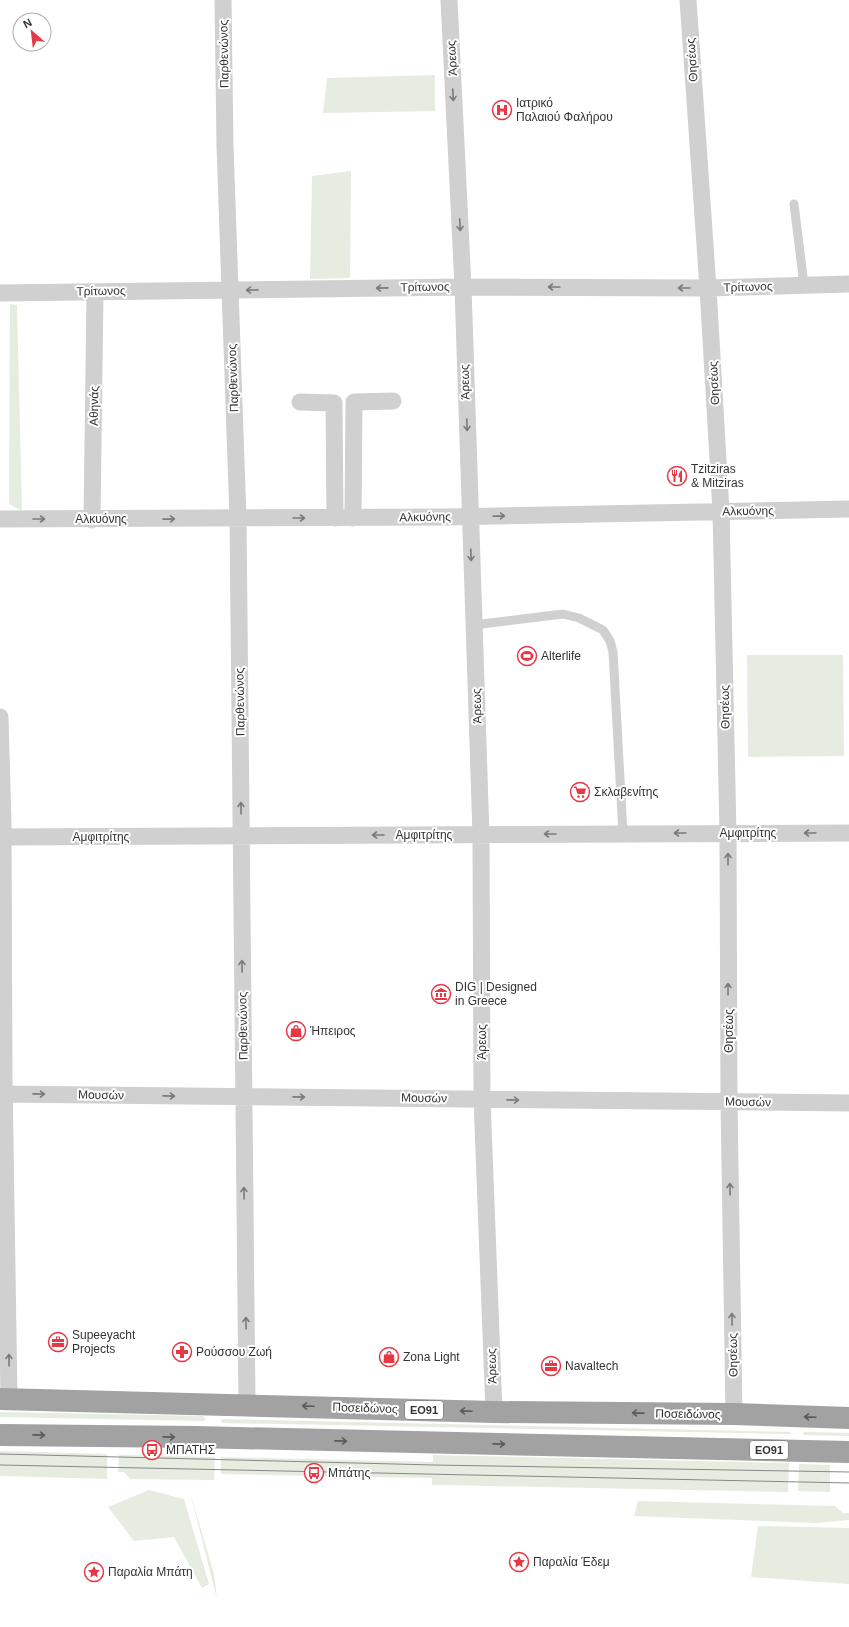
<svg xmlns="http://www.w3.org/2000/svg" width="849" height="1627" font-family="Arial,sans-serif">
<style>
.green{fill:#e6ecdf}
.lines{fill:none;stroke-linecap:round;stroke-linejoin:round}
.service{stroke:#d0d0d0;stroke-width:9}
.minor{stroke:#d0d0d0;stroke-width:17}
.trunk{stroke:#a2a2a2;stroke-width:22}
.tram{stroke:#888;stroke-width:1}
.oneway{stroke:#7a7a7a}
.oneway2{stroke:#5a5a5a}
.labels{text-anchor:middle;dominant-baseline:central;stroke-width:4;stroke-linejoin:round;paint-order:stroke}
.shield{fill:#fff;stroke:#707070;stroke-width:1}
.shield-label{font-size:11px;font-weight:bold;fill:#333}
.street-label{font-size:12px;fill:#333;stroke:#fff}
.poi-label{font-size:12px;fill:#333;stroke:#fff;text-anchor:start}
</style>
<rect width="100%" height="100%" fill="#fff"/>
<!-- green -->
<path class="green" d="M435,75V111L323,113L327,78Z
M351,171L350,278L310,279L312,176Z
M10,304L17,305L22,511L9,504Z
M747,655H843L844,756L748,757Z
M0,1412L203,1416L206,1419L204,1421L0,1417Z
M223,1419L790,1432L791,1434L222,1423L221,1420Z
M803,1432L849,1433V1436L804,1435Z
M0,1451L107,1454V1479L0,1476Z
M119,1455L215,1457L214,1480L130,1479L124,1472H118Z
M433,1455L789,1463L788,1492L442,1485H432V1478L221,1474V1457L433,1462Z
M799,1464L830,1465V1492L798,1491Z
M149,1490L184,1499L209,1584L202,1588L174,1537L134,1541L108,1507Z
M190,1492L214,1574L217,1599Z
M638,1501L835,1506L843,1513H849V1520L816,1523L634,1516Z
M758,1526L849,1528V1584L751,1577Z"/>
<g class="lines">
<!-- service -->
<path class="service" d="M794,204L804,285
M474,625L563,614L579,618L603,630L610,641L613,652L623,834"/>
<!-- minor -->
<path class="minor" d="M223,0L225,146L238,518L247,1404
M449,0L463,287L481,835L482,1099L494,1412
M688,0L708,288L721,511L728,833L729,1102L734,1414
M0,293L463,287L708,288L849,284
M300,402L334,403L335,518
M353,518L354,402L393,401
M0,519L447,517L849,509
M92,520L95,292
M0,717L3,823L4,1076L9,1399
M0,837L849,833
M0,1094L849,1103"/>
<!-- trunk -->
<path class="trunk" d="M0,1399L494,1412L734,1414L849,1418
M0,1435L196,1437L849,1452"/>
<!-- tram -->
<path class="tram" d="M0,1454L434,1465L849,1472
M0,1465L849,1483"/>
</g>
<!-- one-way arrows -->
<defs><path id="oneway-shaft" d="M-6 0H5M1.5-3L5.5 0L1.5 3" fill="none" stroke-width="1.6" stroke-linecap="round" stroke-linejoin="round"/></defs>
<g class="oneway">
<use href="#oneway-shaft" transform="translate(453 95) rotate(87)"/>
<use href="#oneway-shaft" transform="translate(460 225) rotate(87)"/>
<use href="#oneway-shaft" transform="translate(554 287) rotate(-180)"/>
<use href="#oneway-shaft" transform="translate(382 288) rotate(179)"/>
<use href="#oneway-shaft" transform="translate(684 288) rotate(-180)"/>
<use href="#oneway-shaft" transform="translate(252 290) rotate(179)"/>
<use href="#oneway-shaft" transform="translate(467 425) rotate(88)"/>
<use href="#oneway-shaft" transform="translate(499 516) rotate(-1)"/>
<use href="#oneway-shaft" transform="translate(299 518)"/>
<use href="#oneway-shaft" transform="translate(39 519)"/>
<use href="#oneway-shaft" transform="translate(169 519) rotate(-1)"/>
<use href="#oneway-shaft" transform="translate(471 555) rotate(88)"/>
<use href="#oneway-shaft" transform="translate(241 808) rotate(-91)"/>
<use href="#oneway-shaft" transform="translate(680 833) rotate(180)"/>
<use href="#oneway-shaft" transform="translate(810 833) rotate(180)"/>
<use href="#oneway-shaft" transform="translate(550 834) rotate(180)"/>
<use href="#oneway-shaft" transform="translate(378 835) rotate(180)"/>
<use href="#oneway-shaft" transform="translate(728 859) rotate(-90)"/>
<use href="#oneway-shaft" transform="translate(242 966) rotate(-91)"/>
<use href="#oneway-shaft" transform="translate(728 989) rotate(-90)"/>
<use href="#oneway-shaft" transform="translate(39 1094) rotate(1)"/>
<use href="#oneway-shaft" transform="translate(169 1096) rotate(1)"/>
<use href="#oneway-shaft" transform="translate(299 1097) rotate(1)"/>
<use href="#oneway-shaft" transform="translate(513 1100) rotate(1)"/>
<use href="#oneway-shaft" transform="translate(730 1189) rotate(-91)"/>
<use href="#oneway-shaft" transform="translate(244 1193) rotate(-91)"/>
<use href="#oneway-shaft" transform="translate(732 1319) rotate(-91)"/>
<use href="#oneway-shaft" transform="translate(246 1323) rotate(-91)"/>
<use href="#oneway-shaft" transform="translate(9 1360) rotate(-91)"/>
</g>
<g class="oneway2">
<use href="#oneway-shaft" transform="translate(308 1406) rotate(-178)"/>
<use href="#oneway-shaft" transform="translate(466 1411) rotate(-178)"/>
<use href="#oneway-shaft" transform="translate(638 1413) rotate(-179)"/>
<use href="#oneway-shaft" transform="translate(810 1417) rotate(-178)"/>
<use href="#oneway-shaft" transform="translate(39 1435) rotate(1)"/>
<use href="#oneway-shaft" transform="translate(169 1437) rotate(1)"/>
<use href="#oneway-shaft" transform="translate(341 1441) rotate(1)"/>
<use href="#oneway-shaft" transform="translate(499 1444) rotate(1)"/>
</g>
<!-- icons -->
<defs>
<g id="hospital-ring" transform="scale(1)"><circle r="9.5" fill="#fff" stroke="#e63946" stroke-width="1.5"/><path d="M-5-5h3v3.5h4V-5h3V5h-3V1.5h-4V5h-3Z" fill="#e63946"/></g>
<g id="restaurant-ring" transform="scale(1)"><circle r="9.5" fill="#fff" stroke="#e63946" stroke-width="1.5"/><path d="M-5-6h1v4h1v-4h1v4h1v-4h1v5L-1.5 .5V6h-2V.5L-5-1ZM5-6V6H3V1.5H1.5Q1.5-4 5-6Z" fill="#e63946"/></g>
<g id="stadium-ring" transform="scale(1)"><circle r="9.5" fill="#fff" stroke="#e63946" stroke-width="1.5"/><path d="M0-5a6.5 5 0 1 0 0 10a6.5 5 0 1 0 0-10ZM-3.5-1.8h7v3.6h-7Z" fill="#e63946"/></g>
<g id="supermarket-ring" transform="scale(1)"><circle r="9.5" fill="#fff" stroke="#e63946" stroke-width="1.5"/><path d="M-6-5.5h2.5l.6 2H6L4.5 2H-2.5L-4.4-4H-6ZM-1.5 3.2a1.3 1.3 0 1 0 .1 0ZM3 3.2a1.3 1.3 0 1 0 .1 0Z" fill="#e63946"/></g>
<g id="museum-ring" transform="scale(1)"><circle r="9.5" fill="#fff" stroke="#e63946" stroke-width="1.5"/><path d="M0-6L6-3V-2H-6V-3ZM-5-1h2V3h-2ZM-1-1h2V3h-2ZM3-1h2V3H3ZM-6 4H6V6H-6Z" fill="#e63946"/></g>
<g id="shop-ring" transform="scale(1)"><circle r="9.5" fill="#fff" stroke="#e63946" stroke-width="1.5"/><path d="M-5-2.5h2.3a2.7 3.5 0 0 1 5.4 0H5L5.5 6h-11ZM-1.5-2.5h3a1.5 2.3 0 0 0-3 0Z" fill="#e63946"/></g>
<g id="office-ring" transform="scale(1)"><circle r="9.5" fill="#fff" stroke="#e63946" stroke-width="1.5"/><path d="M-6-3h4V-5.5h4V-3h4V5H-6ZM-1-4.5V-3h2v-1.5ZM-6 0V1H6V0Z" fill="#e63946"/></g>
<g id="pharmacy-ring" transform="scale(1)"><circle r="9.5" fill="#fff" stroke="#e63946" stroke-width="1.5"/><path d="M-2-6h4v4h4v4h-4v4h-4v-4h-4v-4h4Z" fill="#e63946"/></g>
<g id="bus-ring" transform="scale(1)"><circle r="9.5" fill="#fff" stroke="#e63946" stroke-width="1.5"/><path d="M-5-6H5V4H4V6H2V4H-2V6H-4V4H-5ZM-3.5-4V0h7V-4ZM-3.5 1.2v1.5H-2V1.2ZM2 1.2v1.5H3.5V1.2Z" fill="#e63946"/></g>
<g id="sight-ring" transform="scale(1)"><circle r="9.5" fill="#fff" stroke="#e63946" stroke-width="1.5"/><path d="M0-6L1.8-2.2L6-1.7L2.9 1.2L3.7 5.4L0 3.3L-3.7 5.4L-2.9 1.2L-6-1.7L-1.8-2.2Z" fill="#e63946"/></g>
</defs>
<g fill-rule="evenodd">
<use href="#hospital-ring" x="502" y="110"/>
<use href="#restaurant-ring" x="677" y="476"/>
<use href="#stadium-ring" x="527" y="656"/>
<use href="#supermarket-ring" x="580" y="792"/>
<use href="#museum-ring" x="441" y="994"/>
<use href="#shop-ring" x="296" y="1031"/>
<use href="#office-ring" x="58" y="1342"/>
<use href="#pharmacy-ring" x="182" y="1352"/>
<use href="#shop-ring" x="389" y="1357"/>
<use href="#office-ring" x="551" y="1366"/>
<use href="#bus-ring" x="152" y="1450"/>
<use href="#bus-ring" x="314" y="1473"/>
<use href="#sight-ring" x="519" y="1562"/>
<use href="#sight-ring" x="94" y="1572"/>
</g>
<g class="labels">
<!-- shield labels -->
<g class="shield">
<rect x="405" y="1401" width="38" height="18" rx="3"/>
<rect x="750" y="1441" width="38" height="18" rx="3"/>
</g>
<g class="shield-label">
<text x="424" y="1410">ΕΟ91</text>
<text x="769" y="1450">ΕΟ91</text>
</g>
<!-- street labels -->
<g class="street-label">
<text transform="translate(224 54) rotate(-91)">Παρθενώνος</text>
<text transform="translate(452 58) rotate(-93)">Άρεως</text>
<text transform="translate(692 60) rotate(-94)">Θησέως</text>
<text transform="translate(425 287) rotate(-1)">Τρίτωνος</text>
<text transform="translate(748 287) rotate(-2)">Τρίτωνος</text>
<text transform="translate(101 291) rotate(-1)">Τρίτωνος</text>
<text transform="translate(233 378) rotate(-92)">Παρθενώνος</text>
<text transform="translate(465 382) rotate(-92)">Άρεως</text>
<text transform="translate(714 383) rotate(-93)">Θησέως</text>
<text transform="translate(94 406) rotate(-89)">Αθηνάς</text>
<text transform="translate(748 511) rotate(-1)">Αλκυόνης</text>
<text transform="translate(425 517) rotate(-1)">Αλκυόνης</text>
<text x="101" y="519">Αλκυόνης</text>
<text transform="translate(240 702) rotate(-91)">Παρθενώνος</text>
<text transform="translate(477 706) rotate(-92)">Άρεως</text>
<text transform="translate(725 707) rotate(-91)">Θησέως</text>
<text x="748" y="833">Αμφιτρίτης</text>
<text x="424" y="835">Αμφιτρίτης</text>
<text x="101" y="837">Αμφιτρίτης</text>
<text transform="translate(243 1026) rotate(-91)">Παρθενώνος</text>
<text transform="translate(729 1031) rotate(-90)">Θησέως</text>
<text transform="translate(482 1042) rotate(-90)">Άρεως</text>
<text transform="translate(101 1095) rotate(1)">Μουσών</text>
<text transform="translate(424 1098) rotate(1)">Μουσών</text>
<text transform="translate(748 1102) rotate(1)">Μουσών</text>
<text transform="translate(733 1355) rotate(-91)">Θησέως</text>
<text transform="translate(492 1366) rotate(-92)">Άρεως</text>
<text transform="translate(365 1408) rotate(2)">Ποσειδώνος</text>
<text transform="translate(688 1414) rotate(1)">Ποσειδώνος</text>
</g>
<!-- poi labels -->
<g class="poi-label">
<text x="516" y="103">Ιατρικό<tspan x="516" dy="14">Παλαιού Φαλήρου</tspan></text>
<text x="691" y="469">Tzitziras<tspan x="691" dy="14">&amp; Mitziras</tspan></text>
<text x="541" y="656">Alterlife</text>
<text x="594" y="792">Σκλαβενίτης</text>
<text x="455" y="987">DIG | Designed<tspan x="455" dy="14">in Greece</tspan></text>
<text x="310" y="1031">Ήπειρος</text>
<text x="72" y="1335">Supeeyacht<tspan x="72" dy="14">Projects</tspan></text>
<text x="196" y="1352">Ρούσσου Ζωή</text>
<text x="403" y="1357">Zona Light</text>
<text x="565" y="1366">Navaltech</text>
<text x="166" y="1450">ΜΠΑΤΗΣ</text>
<text x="328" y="1473">Μπάτης</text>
<text x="533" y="1562">Παραλία Έδεμ</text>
<text x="108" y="1572">Παραλία Μπάτη</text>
</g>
</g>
<!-- north arrow -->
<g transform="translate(32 32) rotate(332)"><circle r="19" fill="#ffffff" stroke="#adadad"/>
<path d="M0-3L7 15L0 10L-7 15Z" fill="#e63946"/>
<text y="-6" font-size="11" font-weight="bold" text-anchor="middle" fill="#333333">N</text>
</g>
</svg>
